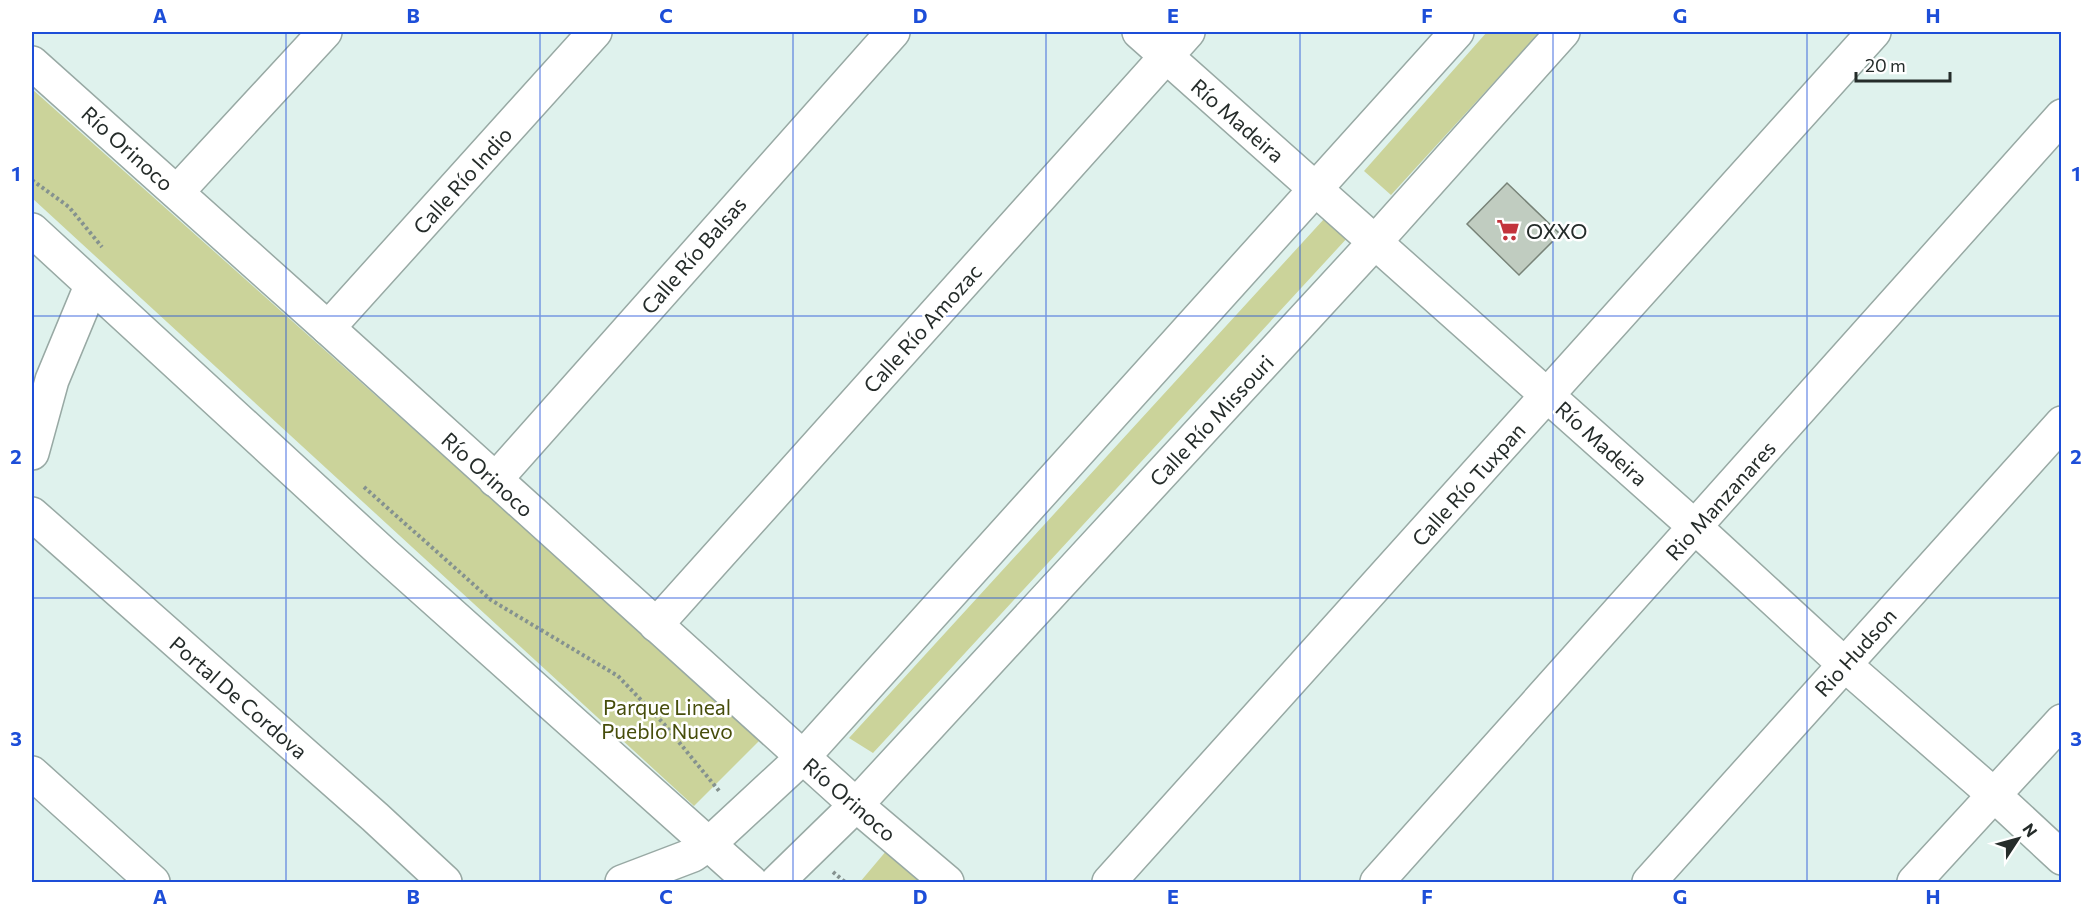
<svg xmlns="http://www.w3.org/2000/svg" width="2093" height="914" font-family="Commissioner,sans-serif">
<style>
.green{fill:#cbd39a}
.building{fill:#c0ccc0;stroke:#788378;stroke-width:1.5}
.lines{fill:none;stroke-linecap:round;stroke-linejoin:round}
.minor-casing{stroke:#98a9a4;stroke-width:36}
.tertiary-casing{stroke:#98a9a4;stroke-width:36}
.path{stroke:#85928f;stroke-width:4;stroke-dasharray:3 3;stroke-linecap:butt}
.minor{stroke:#fff;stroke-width:33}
.tertiary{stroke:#fff;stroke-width:33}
.grid{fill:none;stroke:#1d4ed8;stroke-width:1.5;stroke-opacity:0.55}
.labels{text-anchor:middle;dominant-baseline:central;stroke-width:5;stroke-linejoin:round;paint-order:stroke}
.street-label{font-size:21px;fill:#252c2a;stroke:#fff}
.poi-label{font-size:21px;fill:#252c2a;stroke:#fff;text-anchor:start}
.park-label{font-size:21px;fill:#464d0b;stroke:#fff}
.neatline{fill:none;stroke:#1d4ed8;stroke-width:2}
.grid-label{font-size:20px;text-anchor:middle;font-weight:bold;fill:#1d4ed8}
</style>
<rect width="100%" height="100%" fill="#dff2ed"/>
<!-- green -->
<path class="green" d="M1487,32H1540L1391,195L1364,171Z
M32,89L761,739L694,806L32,198Z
M1324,219L1349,236L873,753L849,738Z
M887,850L923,882H860Z"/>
<!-- building -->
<path class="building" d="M1507,183L1560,234L1519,275L1467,224Z"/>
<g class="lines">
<!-- minor casing -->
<g class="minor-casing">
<path id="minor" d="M1139,32L1695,527L1844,664L1993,794L2062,858
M177,192L325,32
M328,328L595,32
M32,453L52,380L91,286
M495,480L893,32
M32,514L375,817L445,882
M656,625L1188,32
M32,773L153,882
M622,882L693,855L709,844
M1109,882L1874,32
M1377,882L2062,116
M1649,882L2062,423
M1914,882L2062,721"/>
</g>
<!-- tertiary casing -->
<g class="tertiary-casing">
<path id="tertiary" d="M32,63L328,328L856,805L947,882
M32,230L383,553L751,882
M709,844L803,757L1457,32
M777,882L856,805L1375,242L1563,32"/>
</g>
<!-- path -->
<path class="path" d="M32,180L69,207L102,247
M364,487L491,600L618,676L664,724L720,792
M833,872L845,882"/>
<!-- minor -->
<use href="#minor" class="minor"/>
<!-- tertiary -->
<use href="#tertiary" class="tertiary"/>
</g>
<!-- grid -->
<path class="grid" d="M286,32V882M540,32V882M793,32V882M1046,32V882M1300,32V882M1553,32V882M1807,32V882M32,316H2062M32,598H2062"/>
<!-- icons -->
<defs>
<g id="supermarket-bare" transform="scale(1.8)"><path d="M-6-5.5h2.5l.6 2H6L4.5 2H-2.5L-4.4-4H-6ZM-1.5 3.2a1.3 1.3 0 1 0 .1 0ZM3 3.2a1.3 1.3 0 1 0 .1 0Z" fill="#c3333c" stroke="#fff" stroke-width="2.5" paint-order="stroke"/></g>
</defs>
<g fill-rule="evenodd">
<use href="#supermarket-bare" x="1508" y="230"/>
</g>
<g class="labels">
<!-- street labels -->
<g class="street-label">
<text transform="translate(1238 120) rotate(41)">Río Madeira</text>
<text transform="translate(128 148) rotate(42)">Río Orinoco</text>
<text transform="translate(462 180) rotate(-48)">Calle Río Indio</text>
<text transform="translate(693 255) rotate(-49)">Calle Río Balsas</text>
<text transform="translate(922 328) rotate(-48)">Calle Río Amozac</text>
<text transform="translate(1211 420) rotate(-47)">Calle Río Missouri</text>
<text transform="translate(1602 443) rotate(42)">Río Madeira</text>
<text transform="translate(488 474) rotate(42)">Río Orinoco</text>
<text transform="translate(1468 484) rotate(-48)">Calle Río Tuxpan</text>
<text transform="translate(1720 500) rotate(-48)">Rio Manzanares</text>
<text transform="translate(1855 652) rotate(-48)">Rio Hudson</text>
<text transform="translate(239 697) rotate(41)">Portal De Cordova</text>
<text transform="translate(850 799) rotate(41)">Río Orinoco</text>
</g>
<!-- poi labels -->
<g class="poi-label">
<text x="1526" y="230">OXXO</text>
</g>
<!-- park labels -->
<g class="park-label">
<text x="667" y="706">Parque Lineal<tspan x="667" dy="24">Pueblo Nuevo</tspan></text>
</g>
</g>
<!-- border -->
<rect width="2093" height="914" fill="none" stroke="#ffffff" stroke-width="66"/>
<!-- north arrow -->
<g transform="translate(2018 839) rotate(54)" stroke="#ffffff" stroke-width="4.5" paint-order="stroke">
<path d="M0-4.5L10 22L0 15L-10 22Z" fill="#252c2a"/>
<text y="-9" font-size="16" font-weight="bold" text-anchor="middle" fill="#252c2a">N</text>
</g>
<!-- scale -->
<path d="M1856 72v9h94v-9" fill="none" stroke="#252c2a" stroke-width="3"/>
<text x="1865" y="72" font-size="18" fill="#252c2a" stroke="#ffffff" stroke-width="4.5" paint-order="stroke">20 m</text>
<rect x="33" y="33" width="2027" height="848" class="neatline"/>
<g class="grid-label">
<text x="160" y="23">A</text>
<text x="413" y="23">B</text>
<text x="666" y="23">C</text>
<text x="920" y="23">D</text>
<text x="1173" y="23">E</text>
<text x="1427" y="23">F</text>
<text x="1680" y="23">G</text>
<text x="1933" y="23">H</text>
<text x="16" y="181">1</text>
<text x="2076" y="181">1</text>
<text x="16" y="464">2</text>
<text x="2076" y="464">2</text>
<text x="16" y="746">3</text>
<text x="2076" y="746">3</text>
<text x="160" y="904">A</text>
<text x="413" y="904">B</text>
<text x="666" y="904">C</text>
<text x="920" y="904">D</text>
<text x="1173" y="904">E</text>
<text x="1427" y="904">F</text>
<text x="1680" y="904">G</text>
<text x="1933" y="904">H</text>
</g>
</svg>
